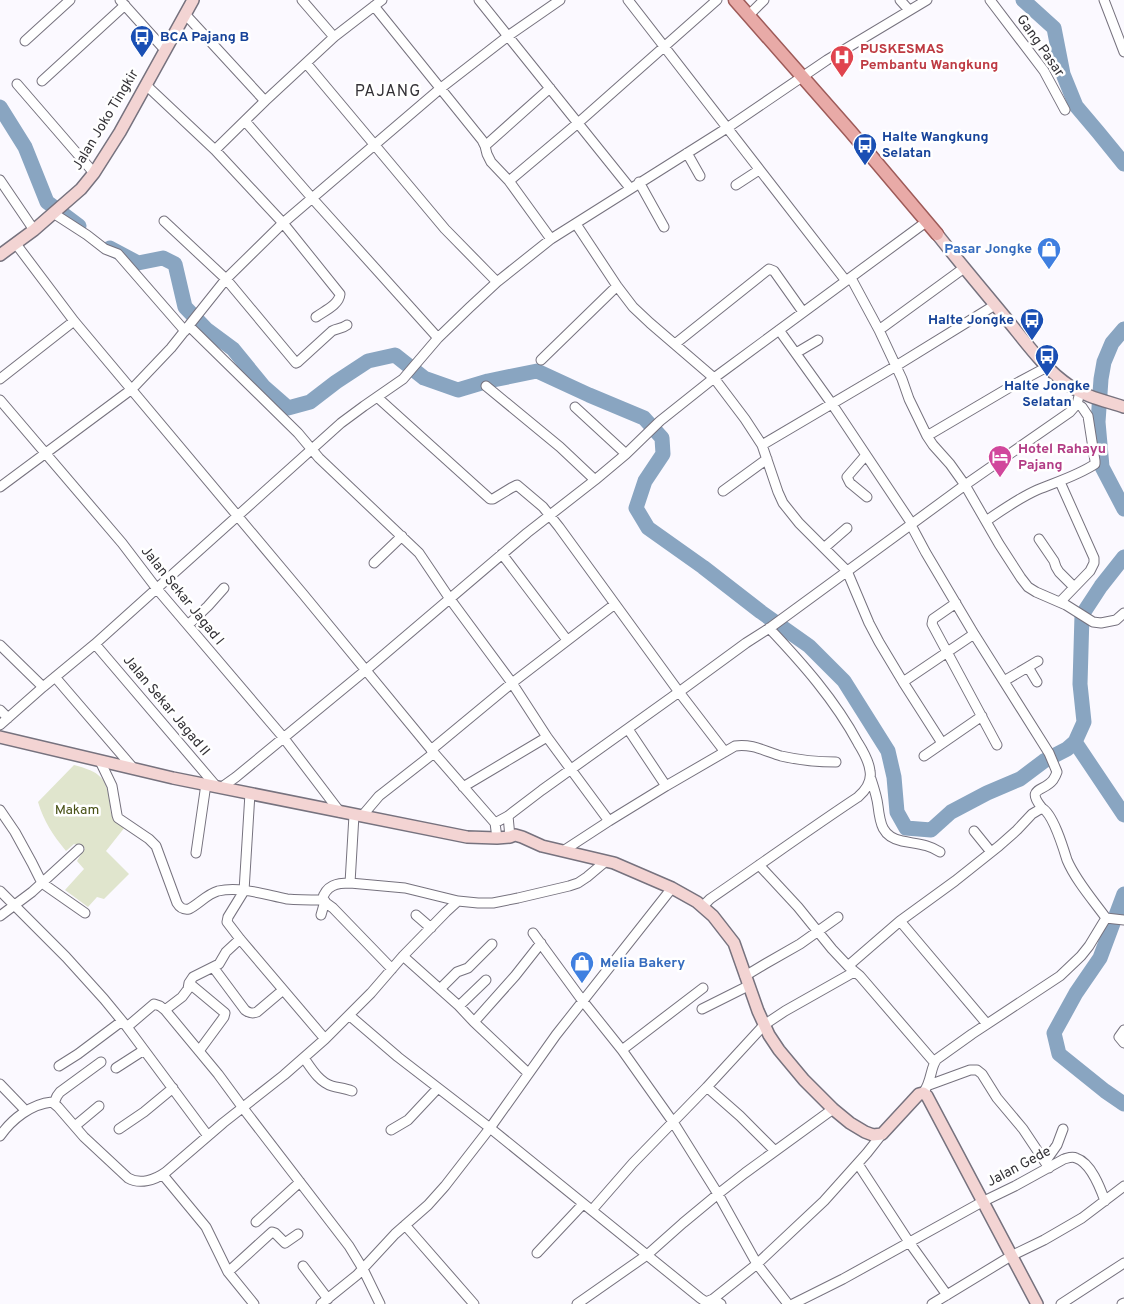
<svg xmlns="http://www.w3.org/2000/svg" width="1124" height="1304" font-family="Overpass,sans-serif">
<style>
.green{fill:#e0e5cd}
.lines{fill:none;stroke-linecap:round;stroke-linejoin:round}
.river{stroke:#89a5c1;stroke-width:15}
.street-casing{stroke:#76727e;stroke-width:11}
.secondary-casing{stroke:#76727e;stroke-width:14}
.primary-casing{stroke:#9e5b59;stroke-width:15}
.street{stroke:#fff;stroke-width:9}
.secondary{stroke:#f3d4d3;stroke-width:11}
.primary{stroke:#e8aaa7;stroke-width:12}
.labels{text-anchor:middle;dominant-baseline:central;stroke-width:5;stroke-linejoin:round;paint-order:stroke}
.transit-label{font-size:14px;font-weight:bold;fill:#164399;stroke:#fff;text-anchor:start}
.street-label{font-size:14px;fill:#333136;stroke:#fff}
.health-label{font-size:14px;font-weight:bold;fill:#be3a42;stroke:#fff;text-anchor:start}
.shop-label{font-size:14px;font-weight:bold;fill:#366cbe;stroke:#fff;text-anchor:end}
.hotel-label{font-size:14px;font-weight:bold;fill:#b23c85;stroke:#fff;text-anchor:start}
.park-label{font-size:14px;fill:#485116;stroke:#fff}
.quarter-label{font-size:16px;letter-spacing:1px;fill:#333136;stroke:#fff}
</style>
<rect width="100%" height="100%" fill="#fbf9ff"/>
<!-- green -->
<path class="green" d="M74,765C100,772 107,777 110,805C110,810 111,816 115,820C118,823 122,825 125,827L106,851L129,874L104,899L97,897L88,907L65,890L84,869L77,861L85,848L74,844L66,851C53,835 44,822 38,802Z"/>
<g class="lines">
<!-- river -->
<path class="river" d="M1023,0L1054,28L1063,74L1076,106L1098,132L1124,164
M0,107L25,147L47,202L79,226
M110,248L138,263L163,258L175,264L185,307L206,329L233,349L264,387L288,408L310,402L336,382L368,361L395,355L424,378L458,390L488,381L537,371L589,395L644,418L662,438L663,454L645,481L636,508L648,528L703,567L761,612L809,646L844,681L888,751L894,777L897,812L906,828L931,830L951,812L987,793L1020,779L1044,761L1067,749L1075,742
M1124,329L1112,343L1104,362L1101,379L1098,422L1102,467L1124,509
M1124,557L1101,586L1082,615L1080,684L1084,722L1075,742L1124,815
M1124,894L1100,958L1076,993L1054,1033L1059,1054L1105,1091L1124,1104"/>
<!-- street casing -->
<g class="street-casing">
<path id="street" d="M120,0L165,50
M302,0L334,37
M479,0L630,188
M628,0L846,281
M900,0L909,10
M990,0L1044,71L1065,110
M1104,0L1124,52
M374,6L482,140L485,146
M185,14L265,101
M749,15L764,0
M25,41L70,0
M306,63L445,229L497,282
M42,81L125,5
M17,84L94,173
M146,85L215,150L283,223L340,294C339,305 324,311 316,317
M550,88L485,146L487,154L491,162L509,181L551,239
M245,121L312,198L438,338
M215,150L265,101L334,37L382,0
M687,153L700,176
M0,180L34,230
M509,181L578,123L717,0
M639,182L664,227
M736,185L759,170
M53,213L87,235L105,249L118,254L185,331
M164,221L226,279L296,363L298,362L332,331C337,328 342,329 347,325
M576,224L617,286L633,307L650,323L714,378L745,419L762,445L778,492L783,503L799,523L847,571L869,623L879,642L903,682L942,743
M16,244L74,321L303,594L434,753L495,823L497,838
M851,278L879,330L902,379L909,399L927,436L933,445L950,464L965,485L999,544L1021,578L1028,587L1036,592L1066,605L1093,622L1101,623L1116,620L1124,613
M189,326L298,433L319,458L419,553L450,599L512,683L547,737L609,821
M779,330L832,404L912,524
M879,330L964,268
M675,344L769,269L774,271L803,312
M796,353L818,340
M541,360L617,286
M0,379L74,321
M486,386L560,447L595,480
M377,397L490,499H493L511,488L517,485L543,507L559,527L679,692L725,752
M0,400L122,543L157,589L283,737L340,812
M575,407L626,454
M927,436L1017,383L1047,367
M762,445L896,366L995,305
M866,455L847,477L850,483L867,497
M1060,482L1094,558V563L1090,571L1060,602
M0,487L132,389L171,348L226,279L283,223L441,88L508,36L560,0
M723,491L767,459
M986,521C1002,510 1019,498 1037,490C1056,482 1077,476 1095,464V461L1088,416L1082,407L1077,404
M911,525L926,553L974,634L1049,753L1057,772C1056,775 1055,777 1053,780C1044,792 1025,787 1042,808
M1039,539L1054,561L1056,567L1059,572L1074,587
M824,548L847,528
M502,554L567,640
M374,563L402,536
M956,603L933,619L932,624L997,745
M188,625L208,606L224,588
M95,644L216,786
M0,645L43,687
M1028,667L1037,682
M55,677L134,769
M1004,681L1038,661
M903,682L974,634
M0,710L8,718
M0,725L43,687L95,644L341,423L364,406L403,379L438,338L469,308L497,282L551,239L727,128L827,60L927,0
M628,729L666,786
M431,750L512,683L615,604
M924,756L982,716
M100,761L112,786L117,815L118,818L149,839L156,846L177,903C180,908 183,910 189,909C199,904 207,894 218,891C241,886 266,895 287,899C299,900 310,900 322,900
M871,779C874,788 877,797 878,806C880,823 882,837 902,841C916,844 928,844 940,852
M222,787L236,777L366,670L527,533L595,480L626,454L660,421L714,378L926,222
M463,787L547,737
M250,793L244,891L228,917L227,922L240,939L325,1039
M0,810L15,832L32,863L42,883L85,913
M354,815L350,883C337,883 326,885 322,900L333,908L392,969
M362,816L379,796L434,753
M508,816L510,837
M495,823L508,816L542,790L679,692L746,643L771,627L965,485L1070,412L1077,404L1080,392
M974,831L991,852
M563,851L609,821L666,786L735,746C751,743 767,752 781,756C799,760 818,762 836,762
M196,853L206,784
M759,865L798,907L832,949L848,966
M350,883L405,888L458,901
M0,891L66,957L104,999L127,1027L208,1136
M703,906L710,899C760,865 808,830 858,797C866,790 872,782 870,771C869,761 863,751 858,743C835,700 802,663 769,628
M321,915L325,901
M416,915L431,928
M0,916L32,892L79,849
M900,921L987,1024
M533,933L582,1000L622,1050L673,1122L718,1194L757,1264L788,1304
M403,956L459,1006L474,1022L528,1073
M213,967L245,1010C249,1013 252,1014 257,1012L283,990
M745,976L765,964L800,944L838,917
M189,983L225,1013L224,1017L199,1051
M440,989L457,972L468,968L492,944
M459,1006L486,980
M702,1009L748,986
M165,1010L182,997L188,989L189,983L193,977L219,964L226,952L240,939
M349,1015L398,1057L490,1128L700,1298L706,1302L713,1299L721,1304
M474,1022L515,976L541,943
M127,1027L154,1004L160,1006L165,1010L218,1074L243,1108L349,1246L363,1269L380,1304
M1124,1030L1119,1037L1124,1043
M622,1050L703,988
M304,1058C311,1068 319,1082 332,1086C339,1088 345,1088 352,1091
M934,1062L860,976L848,966L900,921L955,881L999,846L1017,830L1032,814L1042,808C1053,814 1063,847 1067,860C1076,881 1093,900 1106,918
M59,1066L78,1054L122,1021
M116,1068L144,1050
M0,1084L26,1111
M929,1085L970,1070H977L982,1074L997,1098L1023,1129L1049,1168
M707,1087L740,1116L775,1151
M923,1093C932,1082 930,1067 937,1059L972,1034L1060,976L1081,956L1089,946L1106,918L1124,920
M54,1103L57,1096L60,1092L101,1062
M75,1126L99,1106
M119,1129L144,1112L173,1088
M391,1130L408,1120L438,1088
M0,1136C12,1119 31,1104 52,1102L58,1107L84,1137L128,1178C140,1185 155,1180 166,1172L223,1123L284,1075L325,1039L371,993L403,956L446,912L458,901L478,903H493L518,898L569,886L578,883L587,877L606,861
M1045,1162L1057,1145L1063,1129
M858,1164L909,1242L947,1295
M163,1175L206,1227L228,1272L254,1304
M592,1210L633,1163L707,1087L764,1025L785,1011L854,972
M256,1222L300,1182
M405,1225L474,1304
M537,1253L583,1204
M303,1266L328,1299
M228,1272L272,1232L275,1233L285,1243L298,1234
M713,1299L757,1264L824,1201L867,1153L882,1134
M321,1304L357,1275L395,1234L428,1205L445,1186L490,1128L556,1035L672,888
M577,1304L647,1255L683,1223L718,1194L745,1173L833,1109
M793,1304L843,1279L982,1202L1015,1186L1064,1159C1068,1158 1072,1156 1076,1158C1091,1163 1100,1187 1105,1201
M932,1304L1011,1256L1044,1240L1082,1218L1124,1186
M1061,1304L1124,1263
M1122,1304L1124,1303"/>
</g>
<!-- secondary casing -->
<g class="secondary-casing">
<path id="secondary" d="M937,234C959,262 982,289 1005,317C1025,341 1044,369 1070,386C1086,397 1106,401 1124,407
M0,255L34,230L81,189L94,173L120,132L193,0
M0,737L173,778L467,837L497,838L510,837L515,835L522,837L542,846L614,863L672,888L697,902L713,916L734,943L758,1011L769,1035L779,1050L804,1080L833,1109L850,1123L865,1132L873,1135L882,1134L919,1094L923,1093L927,1096L1037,1304"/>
</g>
<!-- primary casing -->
<g class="primary-casing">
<path id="primary" d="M735,0L850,131L937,234"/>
</g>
<!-- street -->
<use href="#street" class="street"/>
<!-- secondary -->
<use href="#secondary" class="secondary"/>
<!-- primary -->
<use href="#primary" class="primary"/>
</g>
<!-- icons -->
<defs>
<g id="bus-pin" transform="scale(1.25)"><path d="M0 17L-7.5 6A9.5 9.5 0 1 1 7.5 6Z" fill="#1a4fb4" stroke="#fff"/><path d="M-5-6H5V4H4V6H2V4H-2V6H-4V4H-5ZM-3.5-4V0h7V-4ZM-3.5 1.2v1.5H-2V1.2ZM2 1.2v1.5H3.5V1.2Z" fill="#fff"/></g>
<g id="hospital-pin" transform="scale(1.25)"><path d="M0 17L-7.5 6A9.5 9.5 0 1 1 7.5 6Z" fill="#e0444e" stroke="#fff"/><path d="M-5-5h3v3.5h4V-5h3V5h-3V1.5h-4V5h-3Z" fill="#fff"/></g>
<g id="shop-pin" transform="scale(1.25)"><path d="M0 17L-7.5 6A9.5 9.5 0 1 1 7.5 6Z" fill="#3f7fe0" stroke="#fff"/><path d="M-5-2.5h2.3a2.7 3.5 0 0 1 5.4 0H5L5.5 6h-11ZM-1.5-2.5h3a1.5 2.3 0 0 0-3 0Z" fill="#fff"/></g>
<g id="hotel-pin" transform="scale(1.25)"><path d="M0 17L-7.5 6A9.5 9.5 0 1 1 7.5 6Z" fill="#d1479c" stroke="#fff"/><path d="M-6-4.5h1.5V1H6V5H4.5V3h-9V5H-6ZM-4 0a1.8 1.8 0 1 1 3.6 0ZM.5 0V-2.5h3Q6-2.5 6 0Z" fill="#fff"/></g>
</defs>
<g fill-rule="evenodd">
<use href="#bus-pin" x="142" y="37"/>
<use href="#hospital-pin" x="842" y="57"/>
<use href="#bus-pin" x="865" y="145"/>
<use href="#shop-pin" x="1049" y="249"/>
<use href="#bus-pin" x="1032" y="320"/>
<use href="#bus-pin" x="1047" y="356"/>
<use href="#hotel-pin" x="1000" y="457"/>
<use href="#shop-pin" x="582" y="963"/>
</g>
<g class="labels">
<!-- transit labels -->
<g class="transit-label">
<text x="160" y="37">BCA Pajang B</text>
<text x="882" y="137">Halte Wangkung<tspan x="882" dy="16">Selatan</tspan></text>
<text x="1014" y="320" text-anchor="end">Halte Jongke</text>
<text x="1047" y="386" text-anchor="middle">Halte Jongke<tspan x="1047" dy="16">Selatan</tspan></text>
</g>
<!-- street labels -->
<g class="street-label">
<text transform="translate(1040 46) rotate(55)">Gang Pasar</text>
<text transform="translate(106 120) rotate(-59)">Jalan Joko Tingkir</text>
<text transform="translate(182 596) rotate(51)">Jalan Sekar Jagad I</text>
<text transform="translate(166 706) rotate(50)">Jalan Sekar Jagad II</text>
<text transform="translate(1019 1167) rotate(-28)">Jalan Gede</text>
</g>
<!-- health labels -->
<g class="health-label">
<text x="860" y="49">PUSKESMAS<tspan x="860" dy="16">Pembantu Wangkung</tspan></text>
</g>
<!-- shop labels -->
<g class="shop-label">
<text x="1032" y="249">Pasar Jongke</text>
<text x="600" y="963" text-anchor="start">Melia Bakery</text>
</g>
<!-- hotel labels -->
<g class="hotel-label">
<text x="1018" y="449">Hotel Rahayu<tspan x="1018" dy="16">Pajang</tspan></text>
</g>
<!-- park labels -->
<g class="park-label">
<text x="77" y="810">Makam</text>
</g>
<!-- quarter labels -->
<g class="quarter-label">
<text x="388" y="92">PAJANG</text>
</g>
</g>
</svg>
